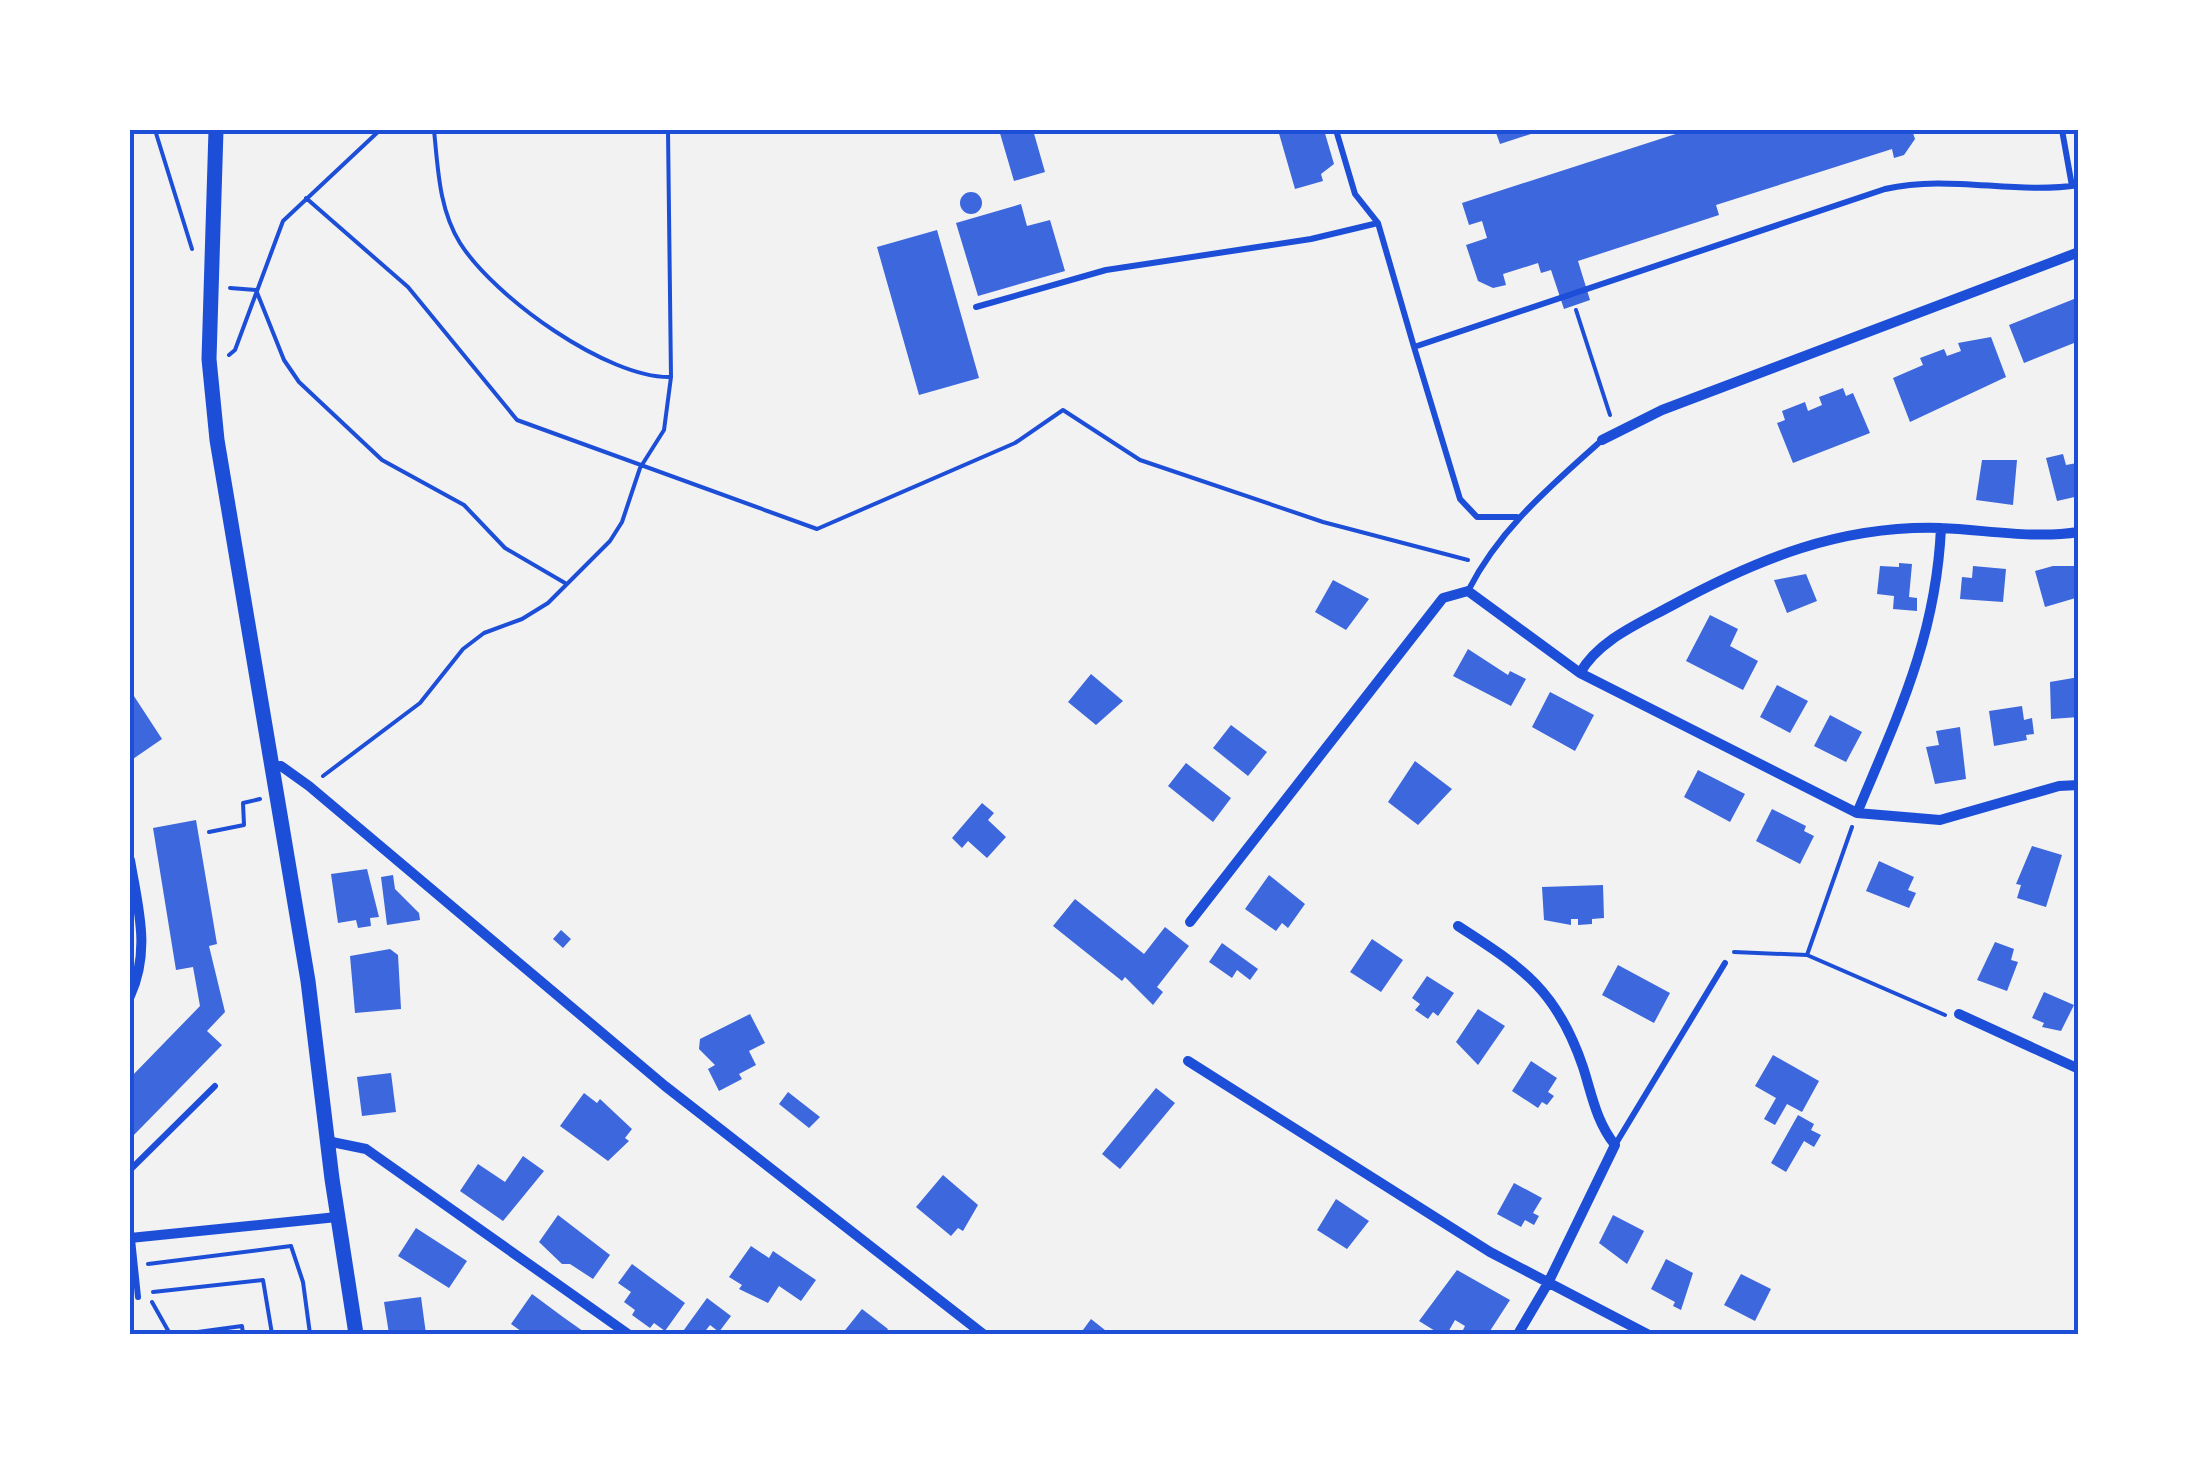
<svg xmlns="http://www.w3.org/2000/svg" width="2209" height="1464" font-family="'Fira Sans',sans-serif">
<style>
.building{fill:#3d67dc}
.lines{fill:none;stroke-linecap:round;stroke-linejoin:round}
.path{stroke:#1d4ed8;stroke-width:4}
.service{stroke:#1d4ed8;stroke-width:6}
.minor{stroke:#1d4ed8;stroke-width:10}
.tertiary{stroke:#1d4ed8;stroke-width:15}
.neatline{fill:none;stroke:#1d4ed8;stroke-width:4}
</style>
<rect width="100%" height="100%" fill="#f2f2f2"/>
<!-- building -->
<path class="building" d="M999,130H1033L1045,172L1014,181Z
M1278,130H1324L1334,164L1321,174L1323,181L1295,189Z
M1495,130H1540V131L1500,144Z
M1688,130H1912L1915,139L1904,155L1894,158L1892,149L1716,205L1719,215L1578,261L1590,300L1564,309L1551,270L1541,273L1538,263L1503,274L1506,285L1493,288L1478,281L1466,245L1487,238L1482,221L1469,225L1462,203Z
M960 203a11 11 0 1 1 22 0a11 11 0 1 1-22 0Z
M1021,204L1027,226L1050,220L1065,271L978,296L956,223Z
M937,230L979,378L919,395L877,247Z
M2079,297V341L2024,363L2009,325Z
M1991,337L2006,377L1910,422L1893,378L1923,365L1920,358L1944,349L1947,356L1961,351L1958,343Z
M1843,388L1846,396L1853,393L1870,433L1793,463L1777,423L1785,420L1782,411L1805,402L1808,411L1822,405L1819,397Z
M2063,454L2066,465L2077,463L2079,496L2057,501L2046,458Z
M1982,460H2017L2013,505L1976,500Z
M1899,563L1912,564L1909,597L1917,598V611L1893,609L1894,596L1877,594L1880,566L1899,567Z
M1973,566L2006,569L2003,602L1960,599L1962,577L1972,578Z
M2053,566H2074L2079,597L2045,607L2035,571Z
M1806,574L1817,601L1787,613L1774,580Z
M1333,580L1369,599L1346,630L1315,612Z
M1710,615L1738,629L1730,646L1758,661L1743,690L1686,661Z
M1468,649L1508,675L1510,671L1526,679L1511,706L1453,676Z
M1091,674L1123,701L1096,725L1068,702Z
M2079,677V717L2051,719L2050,682Z
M1777,685L1808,701L1790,733L1760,717Z
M130,690L162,739L130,761Z
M1550,692L1594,715L1575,751L1532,727Z
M2022,706L2024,720L2032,718L2034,734L2026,735L2027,740L1994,746L1989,711Z
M1830,715L1862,732L1846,762L1814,746Z
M1231,725L1267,752L1248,776L1213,748Z
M1960,727L1966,779L1935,784L1926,747L1939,745L1936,731Z
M1415,761L1452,789L1418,825L1388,802Z
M1186,763L1231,798L1213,822L1168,786Z
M1698,770L1745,794L1730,822L1684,797Z
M982,803L994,813L988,820L1006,837L987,858L968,841L962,848L952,838Z
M1772,809L1806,826L1804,831L1814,836L1800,864L1756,841Z
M196,820L217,944L209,946L225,1012L207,1031L222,1045L130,1139V1078L200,1006L193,967L176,970L153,828Z
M2032,846L2062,855L2046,907L2017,898L2021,885L2016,884Z
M1879,861L1914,877L1908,890L1916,893L1909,908L1866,891Z
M367,869L379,917L370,918L371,926L358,928L356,920L338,923L331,874Z
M393,875L395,889L419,913L420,920L387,925L381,877Z
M1269,875L1305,904L1288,928L1282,923L1276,931L1245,909Z
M1603,885L1604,918L1592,919V924L1578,925V919H1571V925L1544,920L1542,887Z
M1075,899L1144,954L1165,927L1189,946L1157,987L1163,992L1153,1005L1125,977L1122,981L1053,926Z
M561,930L571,939L563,948L553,939Z
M1372,939L1403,960L1381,992L1350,972Z
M1995,942L2014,949L2011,960L2018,962L2007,991L1977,980Z
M1222,943L1258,969L1250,980L1237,970L1232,978L1209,962Z
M390,949L398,955L401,1009L355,1013L350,956Z
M1618,965L1670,993L1654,1023L1602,995Z
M1427,976L1454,993L1438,1016L1433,1012L1428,1019L1415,1010L1420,1004L1412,998Z
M2044,992L2074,1005L2061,1031L2042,1027L2044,1023L2032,1018Z
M1478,1009L1505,1026L1478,1065L1456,1042Z
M750,1014L765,1043L749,1051L756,1065L739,1074L742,1079L719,1091L708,1069L715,1065L699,1049L700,1039Z
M1773,1055L1819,1081L1802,1112L1787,1104L1775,1125L1764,1119L1776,1098L1755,1086Z
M1531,1061L1557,1078L1548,1092L1554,1096L1547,1105L1542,1102L1538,1108L1512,1091Z
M391,1073L396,1112L362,1116L357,1077Z
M1156,1088L1175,1103L1120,1169L1102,1154Z
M788,1092L820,1117L809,1128L779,1104Z
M584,1093L597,1103L600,1099L632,1129L625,1138L629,1141L608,1161L560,1126Z
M1798,1115L1814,1124L1811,1130L1821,1135L1814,1147L1804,1141L1786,1172L1771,1163Z
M523,1156L544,1171L503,1221L460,1191L478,1164L505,1182Z
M943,1175L978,1205L963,1231L958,1228L951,1236L916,1207Z
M1514,1183L1542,1198L1533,1213L1539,1216L1534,1225L1525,1220L1521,1227L1497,1214Z
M1336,1199L1369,1221L1347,1249L1317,1230Z
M558,1215L610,1255L593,1279L570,1264H562L539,1242Z
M1613,1215L1644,1231L1627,1264L1599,1243Z
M416,1228L467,1261L449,1288L398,1256Z
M751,1246L769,1258L773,1251L816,1280L801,1301L779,1286L768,1303L739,1289L742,1285L729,1277Z
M1666,1259L1693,1273L1681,1310L1673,1306L1675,1302L1651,1289Z
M632,1264L685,1303L665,1331L654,1323L650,1328L632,1315L635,1310L624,1302L631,1292L618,1283Z
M1457,1270L1510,1300L1488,1334H1461L1465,1326L1455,1320L1447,1334H1440L1419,1321Z
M1741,1274L1771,1289L1755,1321L1724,1305Z
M532,1294L563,1317L587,1334H525L511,1324Z
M421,1297L426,1334H389L384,1302Z
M707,1298L731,1316L719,1332L710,1325L703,1334H681Z
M862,1309L888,1329L885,1334H842Z
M1091,1319L1110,1334H1080Z"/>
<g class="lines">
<!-- path -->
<path class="path" d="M155,130L192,249
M434,130C438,169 439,209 460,243C494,297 608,379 671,377
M306,198L408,287L517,420L817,529L1015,443L1063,410L1140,460L1323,522L1468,560
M230,288L256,290
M256,290L284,360L299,382L382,460L464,505L505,548L565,583
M1576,310L1610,415
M229,355L235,350L283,221L380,130
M323,776L420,703L463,649L484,633L522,619L548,603L610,541L622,522L640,468L664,430L671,377L668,130
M209,832L244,825L243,803L260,799
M1734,952L1807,955L1852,827
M1807,955L1945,1015
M148,1264L291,1246L303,1282L310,1334
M153,1292L263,1280L272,1334
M152,1302L170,1334
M183,1334L242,1326L243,1334"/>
<!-- service -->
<path class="service" d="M1336,130L1355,194L1378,223L1414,347
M2062,130L2072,186
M976,307L1106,270L1311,239L1378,223
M1517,517H1477L1460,499L1414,347L1885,189C1950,174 2013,195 2079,185
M1468,591C1500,528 1551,486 1602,440
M1615,1145L1725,963
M130,1170L215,1086
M132,1239L138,1297"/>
<!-- minor -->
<path class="minor" d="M1602,440L1662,410L2079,252
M1580,673C1599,640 1638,624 1671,606C1757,559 1841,525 1941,528C1987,530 2033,539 2079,532
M270,768L281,766L309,786L665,1086L983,1334
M1857,813C1898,715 1936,637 1941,528
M130,860C138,908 151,950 130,996
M1190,922L1443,598L1468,591L1580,673L1857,813L1940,820L2059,786L2079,785
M1458,926C1523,968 1557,990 1583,1067C1592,1095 1596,1121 1615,1145L1548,1283L1518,1334
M1959,1014L2079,1069
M1188,1061L1490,1252L1647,1334
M327,1141L366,1149L628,1334
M130,1238L337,1217"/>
<!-- tertiary -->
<path class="tertiary" d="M216,130L209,359L217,440L308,981L332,1179L356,1334"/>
</g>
<!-- border -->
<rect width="2209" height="1464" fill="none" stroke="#ffffff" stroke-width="265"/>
<rect x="132" y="132" width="1944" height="1200" class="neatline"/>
</svg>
